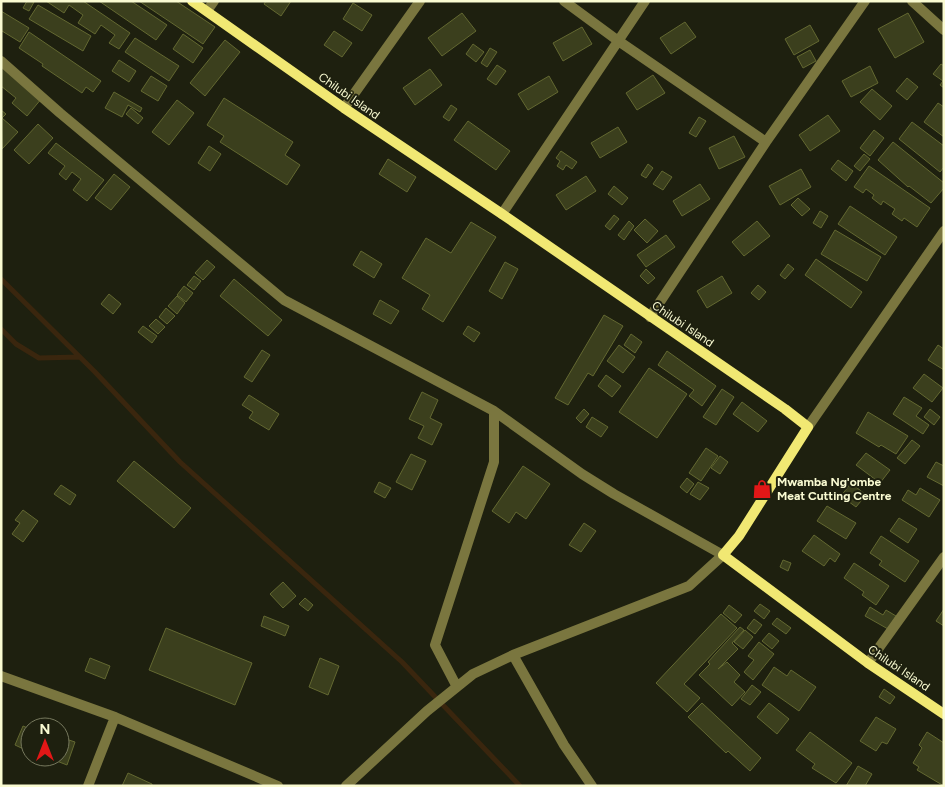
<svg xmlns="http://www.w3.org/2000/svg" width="945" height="787" font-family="Figtree,sans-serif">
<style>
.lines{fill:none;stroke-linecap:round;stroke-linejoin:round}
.stream{stroke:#3a260e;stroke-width:5}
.building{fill:#3b3f1d;stroke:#636831}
.street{stroke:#7a763f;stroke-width:10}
.secondary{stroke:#f1e873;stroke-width:10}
.labels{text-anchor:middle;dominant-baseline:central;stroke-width:4;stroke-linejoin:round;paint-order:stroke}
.street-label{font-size:12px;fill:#fafbd2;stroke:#1e200f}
.poi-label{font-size:12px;font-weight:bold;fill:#fafbd2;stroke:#1e200f;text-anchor:start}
</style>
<rect width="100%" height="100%" fill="#1e200f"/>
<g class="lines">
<!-- stream -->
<path class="stream" d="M1,279L95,372L180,462L402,662L520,786
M1,329L16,344L39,358L79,357"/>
</g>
<!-- building -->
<path class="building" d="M27,1L34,2L29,11L23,8Z
M46,1H83L130,33L119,49L109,43L115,35L101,25L95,34L78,23L83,15L69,5L64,13Z
M99,1H131L167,25L156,40Z
M139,1H176L215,27L203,44Z
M266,1H291L281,16L264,4Z
M353,3L372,15L362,31L343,19Z
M38,5L91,36L83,51L29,19Z
M1,11L29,28L20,42L2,31L1,32Z
M462,13L476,31L442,56L428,38Z
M908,13L924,42L895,58L878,29Z
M685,22L696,37L671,54L660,38Z
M810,25L819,41L794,55L785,39Z
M582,27L592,44L563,61L553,43Z
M334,31L352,43L342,57L324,45Z
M29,32L101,81L93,92L86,87L82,93L42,66L43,64L19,48Z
M183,34L203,48L193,63L173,49Z
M135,38L179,66L169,81L125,52Z
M225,40L240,52L205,96L190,83Z
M473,44L484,52L476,62L466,54Z
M490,48L497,52L487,67L481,63Z
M810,50L816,61L803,68L797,57Z
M119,60L136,71L129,82L112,71Z
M1,64L42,98L27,116L12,103L16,98L1,86Z
M941,64L944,66V88L940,85L943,81L933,74Z
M497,65L506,71L496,85L487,79Z
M870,66L878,83L851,97L842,81Z
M430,69L442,85L415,105L403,88Z
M653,75L665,93L637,110L626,93Z
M151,76L167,86L158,101L141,91Z
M549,76L558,92L528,110L518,94Z
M907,78L918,87L907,100L896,91Z
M872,89L892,106L880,120L860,102Z
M114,92L142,108L140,112L128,105L122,117L105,108Z
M224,98L293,142L285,155L300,165L287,185L220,142L224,136L207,125Z
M177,100L194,113L169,145L152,132Z
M938,103L944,107V137L924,122Z
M451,105L457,109L449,121L443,117Z
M131,108L143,118L138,124L126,114Z
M1,110L6,114L2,118L18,132L2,149Z
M828,115L840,131L810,151L799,135Z
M699,117L706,121L696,137L689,133Z
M468,121L510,151L496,170L454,140Z
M912,122L944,146V167L940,172L899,139Z
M38,124L53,138L29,164L14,150Z
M618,127L627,142L600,158L591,143Z
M874,130L884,138L870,156L860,148Z
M734,136L745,157L719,169L709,148Z
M893,142L944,183V188L931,203L909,186L908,187L878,160Z
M56,143L104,180L87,201L73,190L81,179L72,172L66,180L59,174L65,166L48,153Z
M209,146L221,154L210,171L198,163Z
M561,151L577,162L572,169L566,165L563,170L557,166L560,161L556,158Z
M864,154L870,159L860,171L854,166Z
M388,159L416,177L407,192L379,174Z
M838,160L853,171L846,181L831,169Z
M648,164L653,168L646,178L641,175Z
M869,166L930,208L917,227L904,218L902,221L892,214L895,209L883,201L881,205L872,198L874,195L866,189L863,193L854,187Z
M801,169L811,187L780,205L769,186Z
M662,171L672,177L663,190L653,184Z
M114,174L130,187L111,210L95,198Z
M586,176L596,191L566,210L556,195Z
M700,184L710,199L682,216L673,201Z
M614,186L628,198L622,205L608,194Z
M798,198L810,209L802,216L791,205Z
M850,206L897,237L885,255L838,224Z
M820,211L828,216L821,228L813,223Z
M614,215L619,219L610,230L605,226Z
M645,219L658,231L647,243L634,230Z
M629,221L634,226L624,240L618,235Z
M757,221L770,236L744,256L732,242Z
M471,222L496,237L443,322L422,309L430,295L402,278L426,238L451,253Z
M835,230L881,257L867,281L821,254Z
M666,235L675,247L646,267L637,255Z
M361,251L382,264L374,278L353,265Z
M816,259L862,292L851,308L805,275Z
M207,260L215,267L203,280L195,273Z
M505,262L518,269L502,299L489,291Z
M788,264L794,269L785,279L780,275Z
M646,269L655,278L648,284L640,276Z
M194,276L201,281L194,290L187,285Z
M722,276L732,293L707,308L697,291Z
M234,279L282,320L268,336L220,296Z
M758,285L766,292L759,300L751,293Z
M184,286L193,293L186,302L177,295Z
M109,294L121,304L113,314L101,304Z
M177,296L185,303L177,314L168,306Z
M380,300L399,311L391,324L373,314Z
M166,308L175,316L167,324L159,317Z
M604,315L623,326L593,376L588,373L568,405L555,398Z
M156,319L165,327L158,334L149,326Z
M143,326L157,336L152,343L138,332Z
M468,326L480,333L474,342L463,334Z
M631,334L642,342L635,353L624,345Z
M619,345L635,357L623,373L607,361Z
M938,345L944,349V370L928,360Z
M262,350L270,355L252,382L244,377Z
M667,351L716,386L702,406L689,396L694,390L658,365Z
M649,368L687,394L657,438L619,412Z
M924,374L943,388L932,402L913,388Z
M606,375L621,386L612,397L598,386Z
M722,389L734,397L716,425L703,417Z
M422,392L438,400L430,418L442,424L432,445L418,438L424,426L409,419Z
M249,395L279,414L269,430L249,418L253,412L242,405Z
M904,397L922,408L916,416L929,425L923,434L893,414Z
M742,402L767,421L758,432L733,414Z
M584,409L589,414L581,423L576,418Z
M930,409L940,417L934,425L924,417Z
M868,412L908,436L896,454L881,445L879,447L856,433Z
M592,417L608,427L601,437L586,427Z
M912,440L920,446L905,464L897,458Z
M706,448L718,456L701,481L689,473Z
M866,453L890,470L880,483L856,465Z
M411,454L426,461L412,490L396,482Z
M720,456L728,462L720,474L711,468Z
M134,461L191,508L174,528L117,481Z
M936,462L944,466V486L927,477Z
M523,466L550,484L526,519L516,512L509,523L492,511Z
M687,478L694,484L687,493L680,487Z
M379,482L391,488L385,498L374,492Z
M698,482L709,488L700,500L690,494Z
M851,483L866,495L856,507L841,496Z
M61,485L76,495L70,505L54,494Z
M920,488L940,500L929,517L902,500L908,490L916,495Z
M827,506L856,523L846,539L817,521Z
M23,510L38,521L23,542L12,534L20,523L15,520Z
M899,518L917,529L908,543L890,531Z
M584,523L596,531L581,552L569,545Z
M814,535L840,554L835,562L830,558L824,566L802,551Z
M881,536L919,561L905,582L879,565L882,561L870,553Z
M783,560L791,563L788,571L780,567Z
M854,563L889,586L876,605L862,595L864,592L844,578Z
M283,582L296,596L283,608L270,594Z
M305,598L313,605L308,611L299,604Z
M760,604L770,611L764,619L754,611Z
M729,605L742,615L735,623L723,613Z
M870,607L883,615L886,610L896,616L888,629L865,616Z
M944,609V626L936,621Z
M721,614L737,628L684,684L700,698L687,712L656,683Z
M264,616L289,626L285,636L261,626Z
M777,618L791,628L786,634L772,624Z
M754,619L762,625L755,634L747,628Z
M740,627L744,630L732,643L738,649L718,669L727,662L740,675L734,682L745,692L732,706L699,675L710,664L708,662L716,653Z
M166,628L252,663L235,705L149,670Z
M745,630L753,637L743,649L734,642Z
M769,633L779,641L772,649L762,641Z
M759,642L774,654L753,680L744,672L754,660L748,656Z
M90,658L110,666L105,679L85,671Z
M320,658L339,666L328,695L309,687Z
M774,667L787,676L791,670L816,687L799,711L762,685Z
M752,685L761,692L750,705L741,699Z
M884,689L895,697L890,704L879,697Z
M702,703L761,758L750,771L728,751L726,753L688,717Z
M769,703L789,719L777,734L757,717Z
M876,717L896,729L887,744L882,742L876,751L860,741Z
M23,726L30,729V752L15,745Z
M810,732L852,763L836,783L812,768L815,764L796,750Z
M927,732L944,743V786L917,770L919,767L913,763L922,748L919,745Z
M60,737L75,742L67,765L49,758V757H60Z
M858,766L872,774L865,786H846Z
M128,773L152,784V786H122Z"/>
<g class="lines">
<!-- street -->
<path class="street" d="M564,1L617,40L766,142
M912,1L944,30
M207,11L214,1
M1,61L60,113L284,300L494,411L582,474L614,494L723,555L689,586L513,655L473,674L427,711L346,786
M344,108L420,1
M502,214L645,1
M650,317L766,142L865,1
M808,427L944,231
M513,655L564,745L592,786
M868,663L944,557
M1,676L115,717L278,786
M457,687L435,645L494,462V411
M88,786L115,717"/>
<!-- secondary -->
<path class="secondary" d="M192,1L344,108L502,214L785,409L808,427L739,536L723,555L868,663L944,714"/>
</g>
<!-- icons -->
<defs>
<g id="shop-bare" transform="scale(1.5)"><path d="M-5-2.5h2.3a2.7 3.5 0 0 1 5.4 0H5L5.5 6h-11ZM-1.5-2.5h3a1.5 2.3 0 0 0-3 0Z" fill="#e21717" stroke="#1e200f" stroke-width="2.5" paint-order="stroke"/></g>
</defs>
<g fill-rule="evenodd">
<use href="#shop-bare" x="762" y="489"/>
</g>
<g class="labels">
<!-- street labels -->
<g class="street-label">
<text transform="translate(349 96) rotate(35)">Chilubi Island</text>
<text transform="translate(683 324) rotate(34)">Chilubi Island</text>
<text transform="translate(899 668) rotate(34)">Chilubi Island</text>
</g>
<!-- poi labels -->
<g class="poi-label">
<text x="777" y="482">Mwamba Ng'ombe<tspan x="777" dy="14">Meat Cutting Centre</tspan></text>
</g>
</g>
<!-- border -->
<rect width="945" height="787" fill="none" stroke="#fafbd2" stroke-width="5"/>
<!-- north arrow -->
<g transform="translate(45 742)"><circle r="24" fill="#1e200f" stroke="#76785d"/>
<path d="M0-4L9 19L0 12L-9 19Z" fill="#e21717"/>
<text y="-8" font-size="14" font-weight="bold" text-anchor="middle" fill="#fafbd2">N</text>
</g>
</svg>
